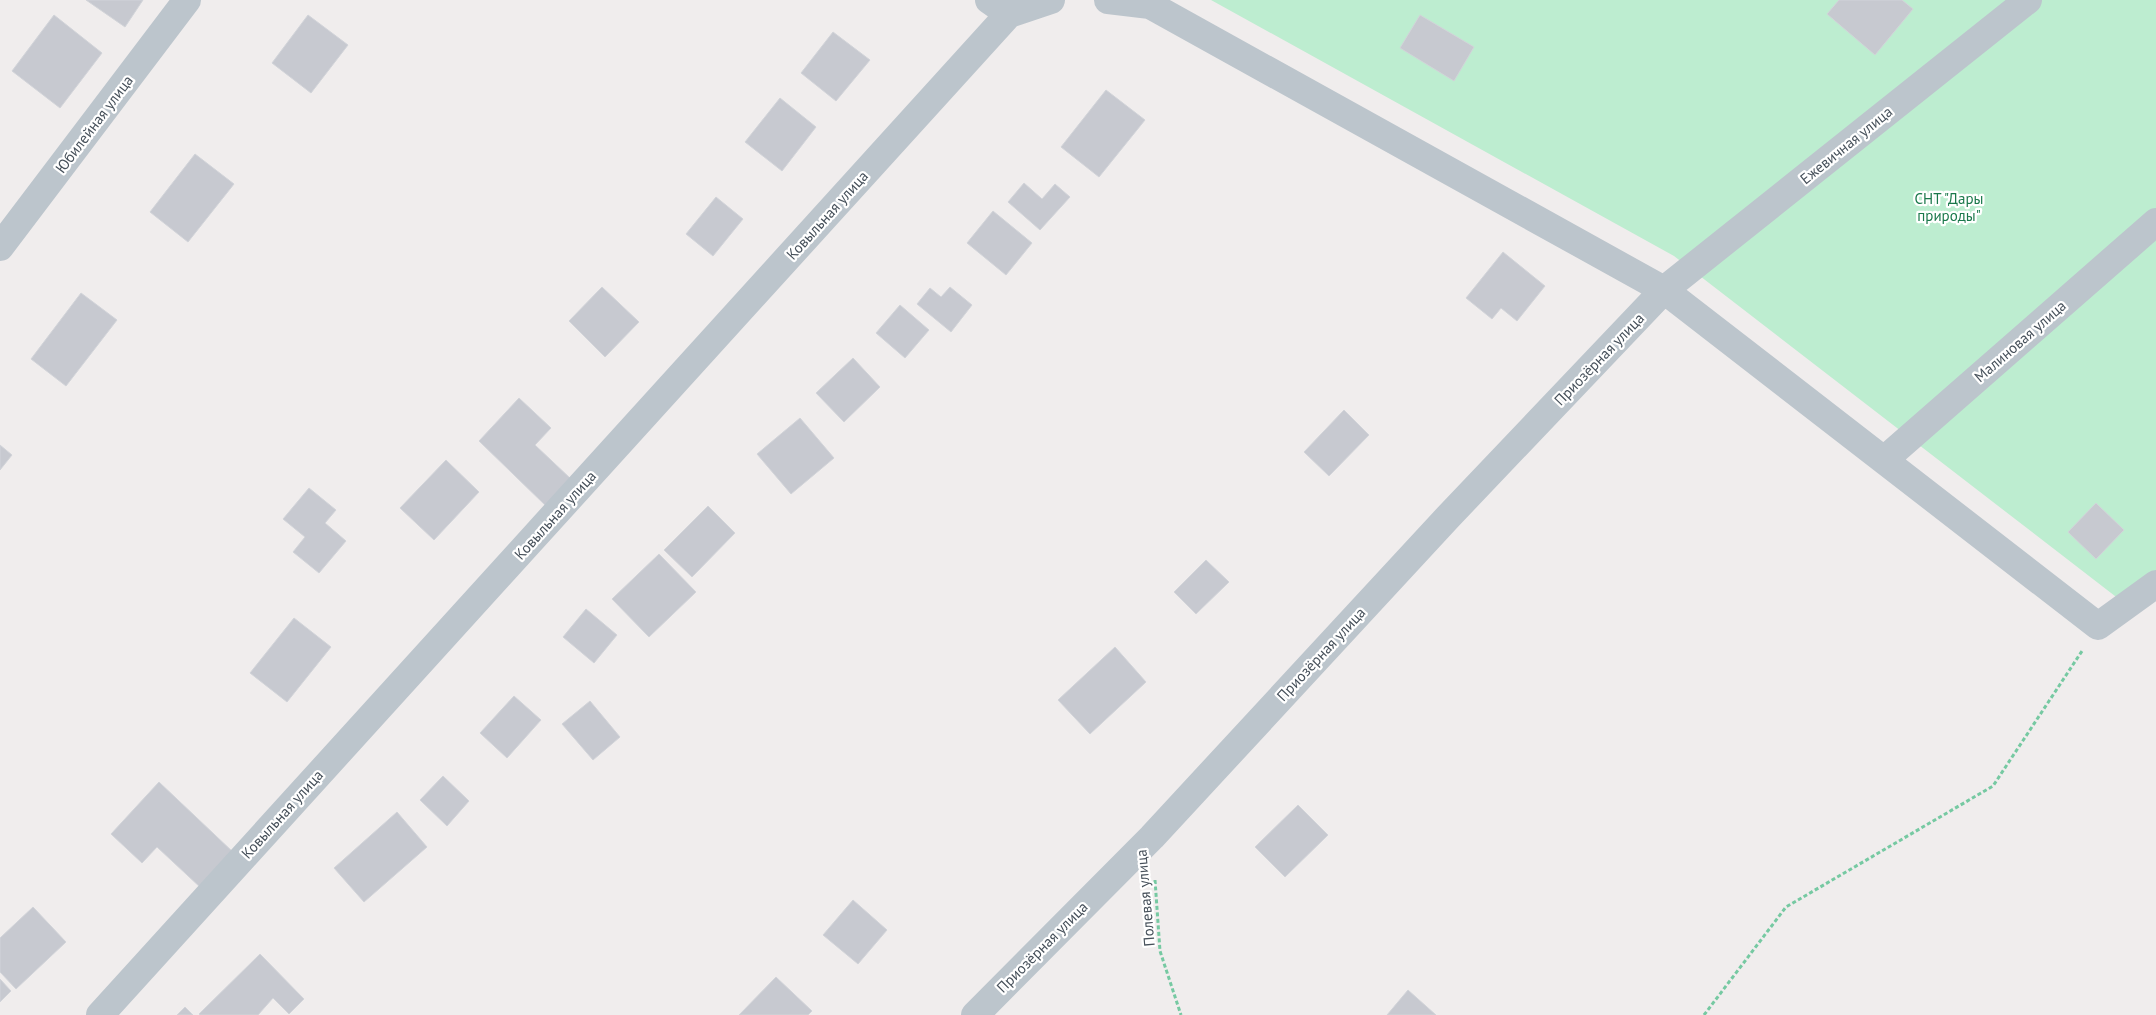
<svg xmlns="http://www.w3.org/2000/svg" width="2156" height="1015" font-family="'PT Sans',sans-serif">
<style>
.green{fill:#bdedd0}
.building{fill:#c7c9d0;stroke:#d2d4d9}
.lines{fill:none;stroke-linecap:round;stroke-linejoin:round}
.path{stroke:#76c9a2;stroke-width:3;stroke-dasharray:4 2.5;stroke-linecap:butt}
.minor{stroke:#bcc5cc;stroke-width:28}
.labels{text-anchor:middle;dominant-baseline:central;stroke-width:4.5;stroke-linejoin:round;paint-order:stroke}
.street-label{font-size:15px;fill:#46505a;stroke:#fff}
.park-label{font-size:15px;fill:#1a784b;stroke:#fff}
</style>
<rect width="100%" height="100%" fill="#f0eded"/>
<!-- green -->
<path class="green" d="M1211,0H2156V580L2124,603L1674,256Z"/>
<!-- building -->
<path class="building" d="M86,0H143L125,27Z
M1839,0H1902L1913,9L1875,55L1827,14Z
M54,15L102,53L60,108L12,71Z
M308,15L348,45L311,93L272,63Z
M1420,15L1474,47L1454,81L1400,48Z
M833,32L870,60L836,101L801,73Z
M1106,90L1145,120L1099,177L1061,147Z
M780,98L816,127L782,171L745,142Z
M195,154L234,184L188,242L150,212Z
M1024,183L1042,199L1055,184L1070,197L1040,230L1008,202Z
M716,197L743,219L713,256L686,234Z
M993,211L1032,243L1006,275L967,243Z
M1503,252L1545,286L1517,321L1501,308L1492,319L1466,298Z
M602,287L639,322L605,357L569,321Z
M950,287L972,305L951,332L917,304L930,288L941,297Z
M81,293L117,320L66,386L31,359Z
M900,305L929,330L905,358L876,333Z
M853,358L880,387L844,422L816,393Z
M519,398L551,428L535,445L571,479L546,506L479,441Z
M1344,410L1369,435L1329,476L1304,452Z
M800,418L834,458L791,494L757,454Z
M0,445L12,455L0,470Z
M446,460L479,492L434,540L400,508Z
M309,488L336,510L325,523L346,541L319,573L293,552L305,537L283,519Z
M2096,503L2124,530L2096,559L2068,532Z
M708,506L735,533L692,577L664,550Z
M659,554L696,592L649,637L612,599Z
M1206,560L1229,582L1196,614L1174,592Z
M586,609L617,635L594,663L563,637Z
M294,618L331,647L287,702L250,673Z
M1115,647L1146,682L1090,734L1058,700Z
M514,696L541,720L507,758L480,733Z
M590,701L620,737L593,760L562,724Z
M443,776L469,801L447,826L420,800Z
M159,782L234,853L201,888L157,847L142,863L111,834Z
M1298,805L1328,835L1285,877L1255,847Z
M397,812L427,847L364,902L334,868Z
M853,900L887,930L858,964L823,935Z
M33,907L66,942L16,989L0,972V938Z
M260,954L304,999L289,1014L273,998L258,1015H200L199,1014Z
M776,977L812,1011L808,1015H739Z
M0,979L11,991L0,1002Z
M1408,990L1436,1015H1387Z
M185,1007L193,1015H177Z"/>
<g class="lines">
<!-- path -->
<path class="path" d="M1155,880L1160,951L1181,1015
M1704,1015L1786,907L1993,786L2082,651"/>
<!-- minor -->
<path class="minor" d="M989,0L1009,14L1051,0
M1108,0L1150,5L1664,290L2098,626L2156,584
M0,247L187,0
M1884,460L2156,222
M100,1015L1009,14
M975,1015L1152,837L1448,517L1664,290L2028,0"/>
</g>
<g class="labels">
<!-- street labels -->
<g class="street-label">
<text transform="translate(94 124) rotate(-53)">Юбилейная улица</text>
<text transform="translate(1846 145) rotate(-39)">Ежевичная улица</text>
<text transform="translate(827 215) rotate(-48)">Ковыльная улица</text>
<text transform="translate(2020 341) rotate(-41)">Малиновая улица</text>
<text transform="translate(1599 359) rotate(-46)">Приозёрная улица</text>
<text transform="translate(555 515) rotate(-48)">Ковыльная улица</text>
<text transform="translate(1321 654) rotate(-47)">Приозёрная улица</text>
<text transform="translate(282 814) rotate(-48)">Ковыльная улица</text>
<text transform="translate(1145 898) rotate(-95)">Полевая улица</text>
<text transform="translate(1042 947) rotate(-45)">Приозёрная улица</text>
</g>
<!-- park labels -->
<g class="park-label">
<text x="1949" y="198">СНТ "Дары<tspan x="1949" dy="17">природы"</tspan></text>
</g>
</g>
</svg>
